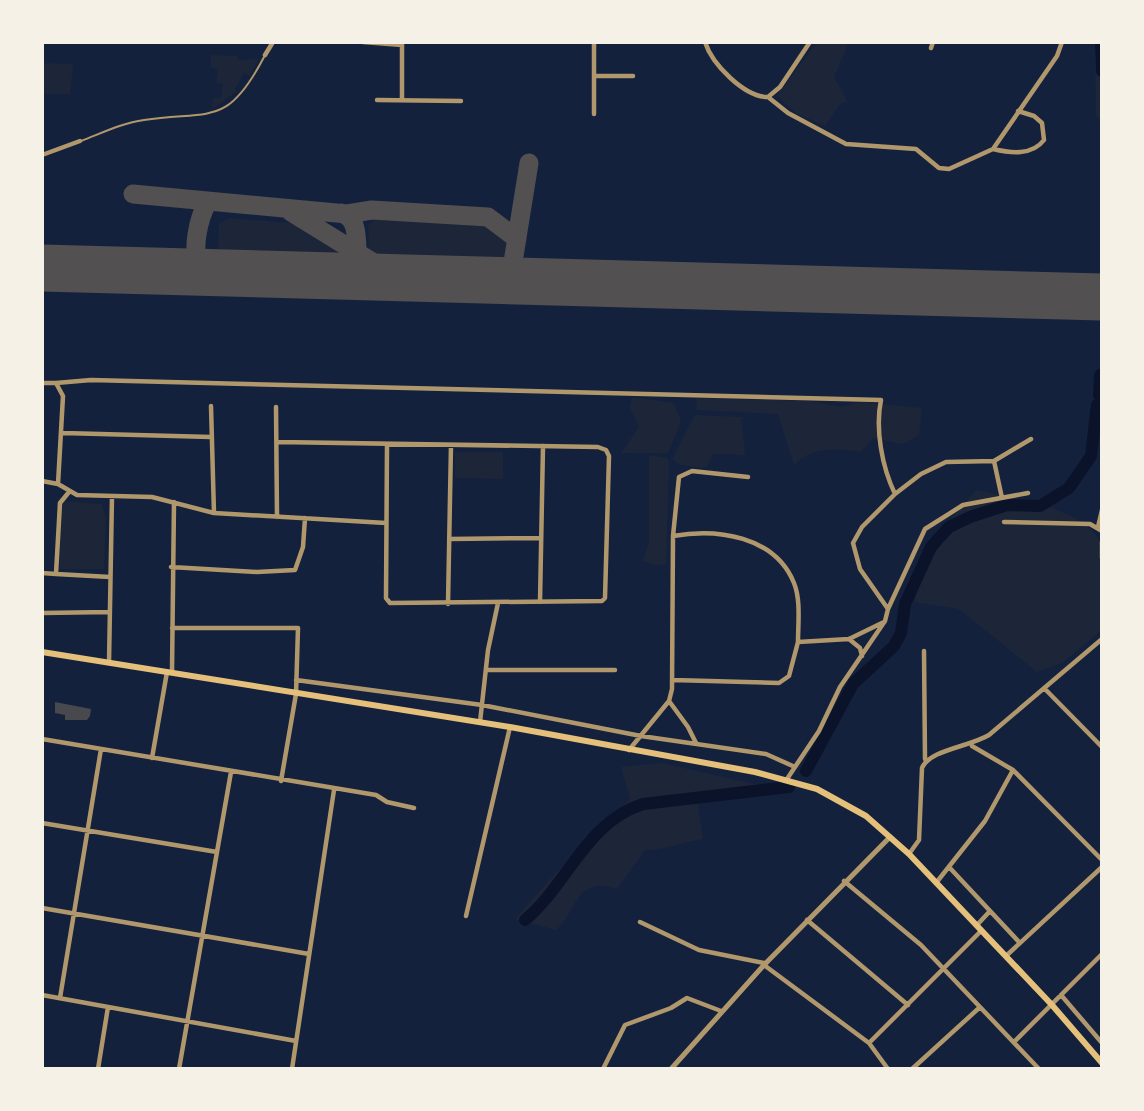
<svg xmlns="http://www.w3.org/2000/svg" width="1144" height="1111" font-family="Commissioner,sans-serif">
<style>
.green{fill:#1d2539}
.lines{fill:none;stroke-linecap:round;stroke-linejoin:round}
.river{stroke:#0b132b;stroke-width:12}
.taxiway{stroke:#525050;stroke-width:19}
.runway{stroke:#525050;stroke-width:47}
.building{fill:#48494c}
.service{stroke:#b1986c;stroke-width:2}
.minor{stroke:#b1986c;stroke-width:4.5}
.tertiary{stroke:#b1986c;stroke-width:5}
.secondary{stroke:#e5c07b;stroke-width:6}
</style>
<rect width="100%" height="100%" fill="#14213d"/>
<!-- green -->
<path class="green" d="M817,42H849L834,77L847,101L840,104L825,126L797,114L777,96Z
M1095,42H1102V121L1096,116Z
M211,55L237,56L238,60L259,59L250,76L244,73L235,89L237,91L211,110L213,98H221L223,84L216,83L218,69L211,67Z
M42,63L73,64L70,94H42Z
M373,216L490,224L511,242L509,257L501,264L393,261L369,251L368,226L373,221Z
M228,218L292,223L338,250L339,256L337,260L224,256L218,248L219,224Z
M632,397L674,403L681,421L668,453H621L639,427L630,408Z
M696,398L810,401L842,407L860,402L922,408L919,435L903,444L873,438L861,452C838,448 811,447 794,465L778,414L697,410Z
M695,415L741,417L745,455L713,454L706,468L680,465L672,459Z
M455,452H503V479L455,478Z
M649,455L668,458L669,463L666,564L654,565L643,561L649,542Z
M976,490C1013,499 1087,507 1102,546V630L1062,663L1037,672L959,609L915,602L921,553Z
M64,501L102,504L106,519L104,569H60V518Z
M662,763L780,790L703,799L698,805L703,839C683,842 665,850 645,850L617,889C575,875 578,911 556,930L515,919L579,847L630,799L621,767Z"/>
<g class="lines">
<!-- river -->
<path class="river" d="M1101,42L1102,71
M1099,395L1100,375
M806,771L853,684L894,646L901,633L905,604L931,547L949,527L970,517L1007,505L1040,506L1069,488L1091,456L1097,405
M525,920C568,884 586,822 643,804L789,787"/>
<!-- taxiway -->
<path class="taxiway" d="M133,194L347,214L372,210L488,217L517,239
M208,201C199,217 190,252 201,268L209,272
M291,212L387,271L403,278
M341,213C362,218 355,250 358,267L367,276
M510,281L529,163"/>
<!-- runway -->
<path class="runway" d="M42,268L1102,297"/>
</g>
<!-- building -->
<path class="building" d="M55,702L91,709L90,716L87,720H65V715L55,713Z"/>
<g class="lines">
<!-- service -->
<path class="service" d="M81,141C102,133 122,123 144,120C211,110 227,128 264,57"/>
<!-- minor -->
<path class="minor" d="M363,42L402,45
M705,42C712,64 744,97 768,97
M931,48L933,42
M265,55L273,42
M594,76H633
M768,97L788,113L846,144L916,149L939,168L949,169L993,149L1057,56L1062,42
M768,97L780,87L810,42
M402,99V42
M377,100L461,101
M594,114V42
M993,149C1010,153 1032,156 1044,140L1042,123L1034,116L1018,111
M42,155L80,141
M42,383H56L63,396L58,484
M56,383L91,380L881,400C875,429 882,467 895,494L862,527L853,543L860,569L888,609L885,621L840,687L819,731L787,779
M211,406L214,513
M276,407L277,517
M63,433L211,437
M278,442L598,447L606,450L609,456L605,598L602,601L390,603L386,598L387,445
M42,481L58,484L77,495L152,497L214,513L386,523
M895,494L921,474L946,462L994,461
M1002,498L994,461L1031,439
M1004,522L1090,524L1102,531
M1098,527L1102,510
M673,536C717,528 775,536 794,583C801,600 798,624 798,642
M449,539L541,538
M1102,542V558
M171,567L257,572L295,570L303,547L305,518
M42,573L56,574L60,503L69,492
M56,574L110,577
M540,602L543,446
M448,604L451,445
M888,609L925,529L963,505L1028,493
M42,613L110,612
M172,628H298L296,694L281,781
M849,639L860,648L862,656
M924,651L925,759
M109,663L112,496
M486,670H615
M172,673L174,502
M296,680L482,705L641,736L766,754L795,767
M673,680L779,683L789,676L798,642L849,639L884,622
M1044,688L1102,747
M669,701L688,727L696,743
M480,722L488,650L498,603
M42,739L376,795L387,802L414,808
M972,746L1013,770L1102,860
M629,750L669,701L672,689L673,536L679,477L692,471L748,477
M152,758L167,672
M42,823L217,852
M909,854L919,840L922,768C929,750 969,747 989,735L1102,639
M949,867L1020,943
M844,881L921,945L1039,1069
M936,883L985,821L1013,770
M42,908L309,954
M466,916L510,727
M807,920L908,1005
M640,922L699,950L764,963
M977,925L990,911
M1006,956L1102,867
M764,965L869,1043L888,1069
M42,995L296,1041
M1061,995L1102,1043
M60,998L101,749
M1014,1042L1102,954
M869,1043L981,931
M98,1069L108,1007
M179,1069L231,772
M292,1069L334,790
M603,1069L625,1025L671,1008L687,998L721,1011
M912,1069L979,1008"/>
<!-- tertiary -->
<path class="tertiary" d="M671,1069L764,965L890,837"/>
<!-- secondary -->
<path class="secondary" d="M42,652L510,727L755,772L817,789L866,816L909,854L1052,1005L1102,1063"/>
</g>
<!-- border -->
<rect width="1144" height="1111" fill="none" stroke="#f6f1e7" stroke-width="88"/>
</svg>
